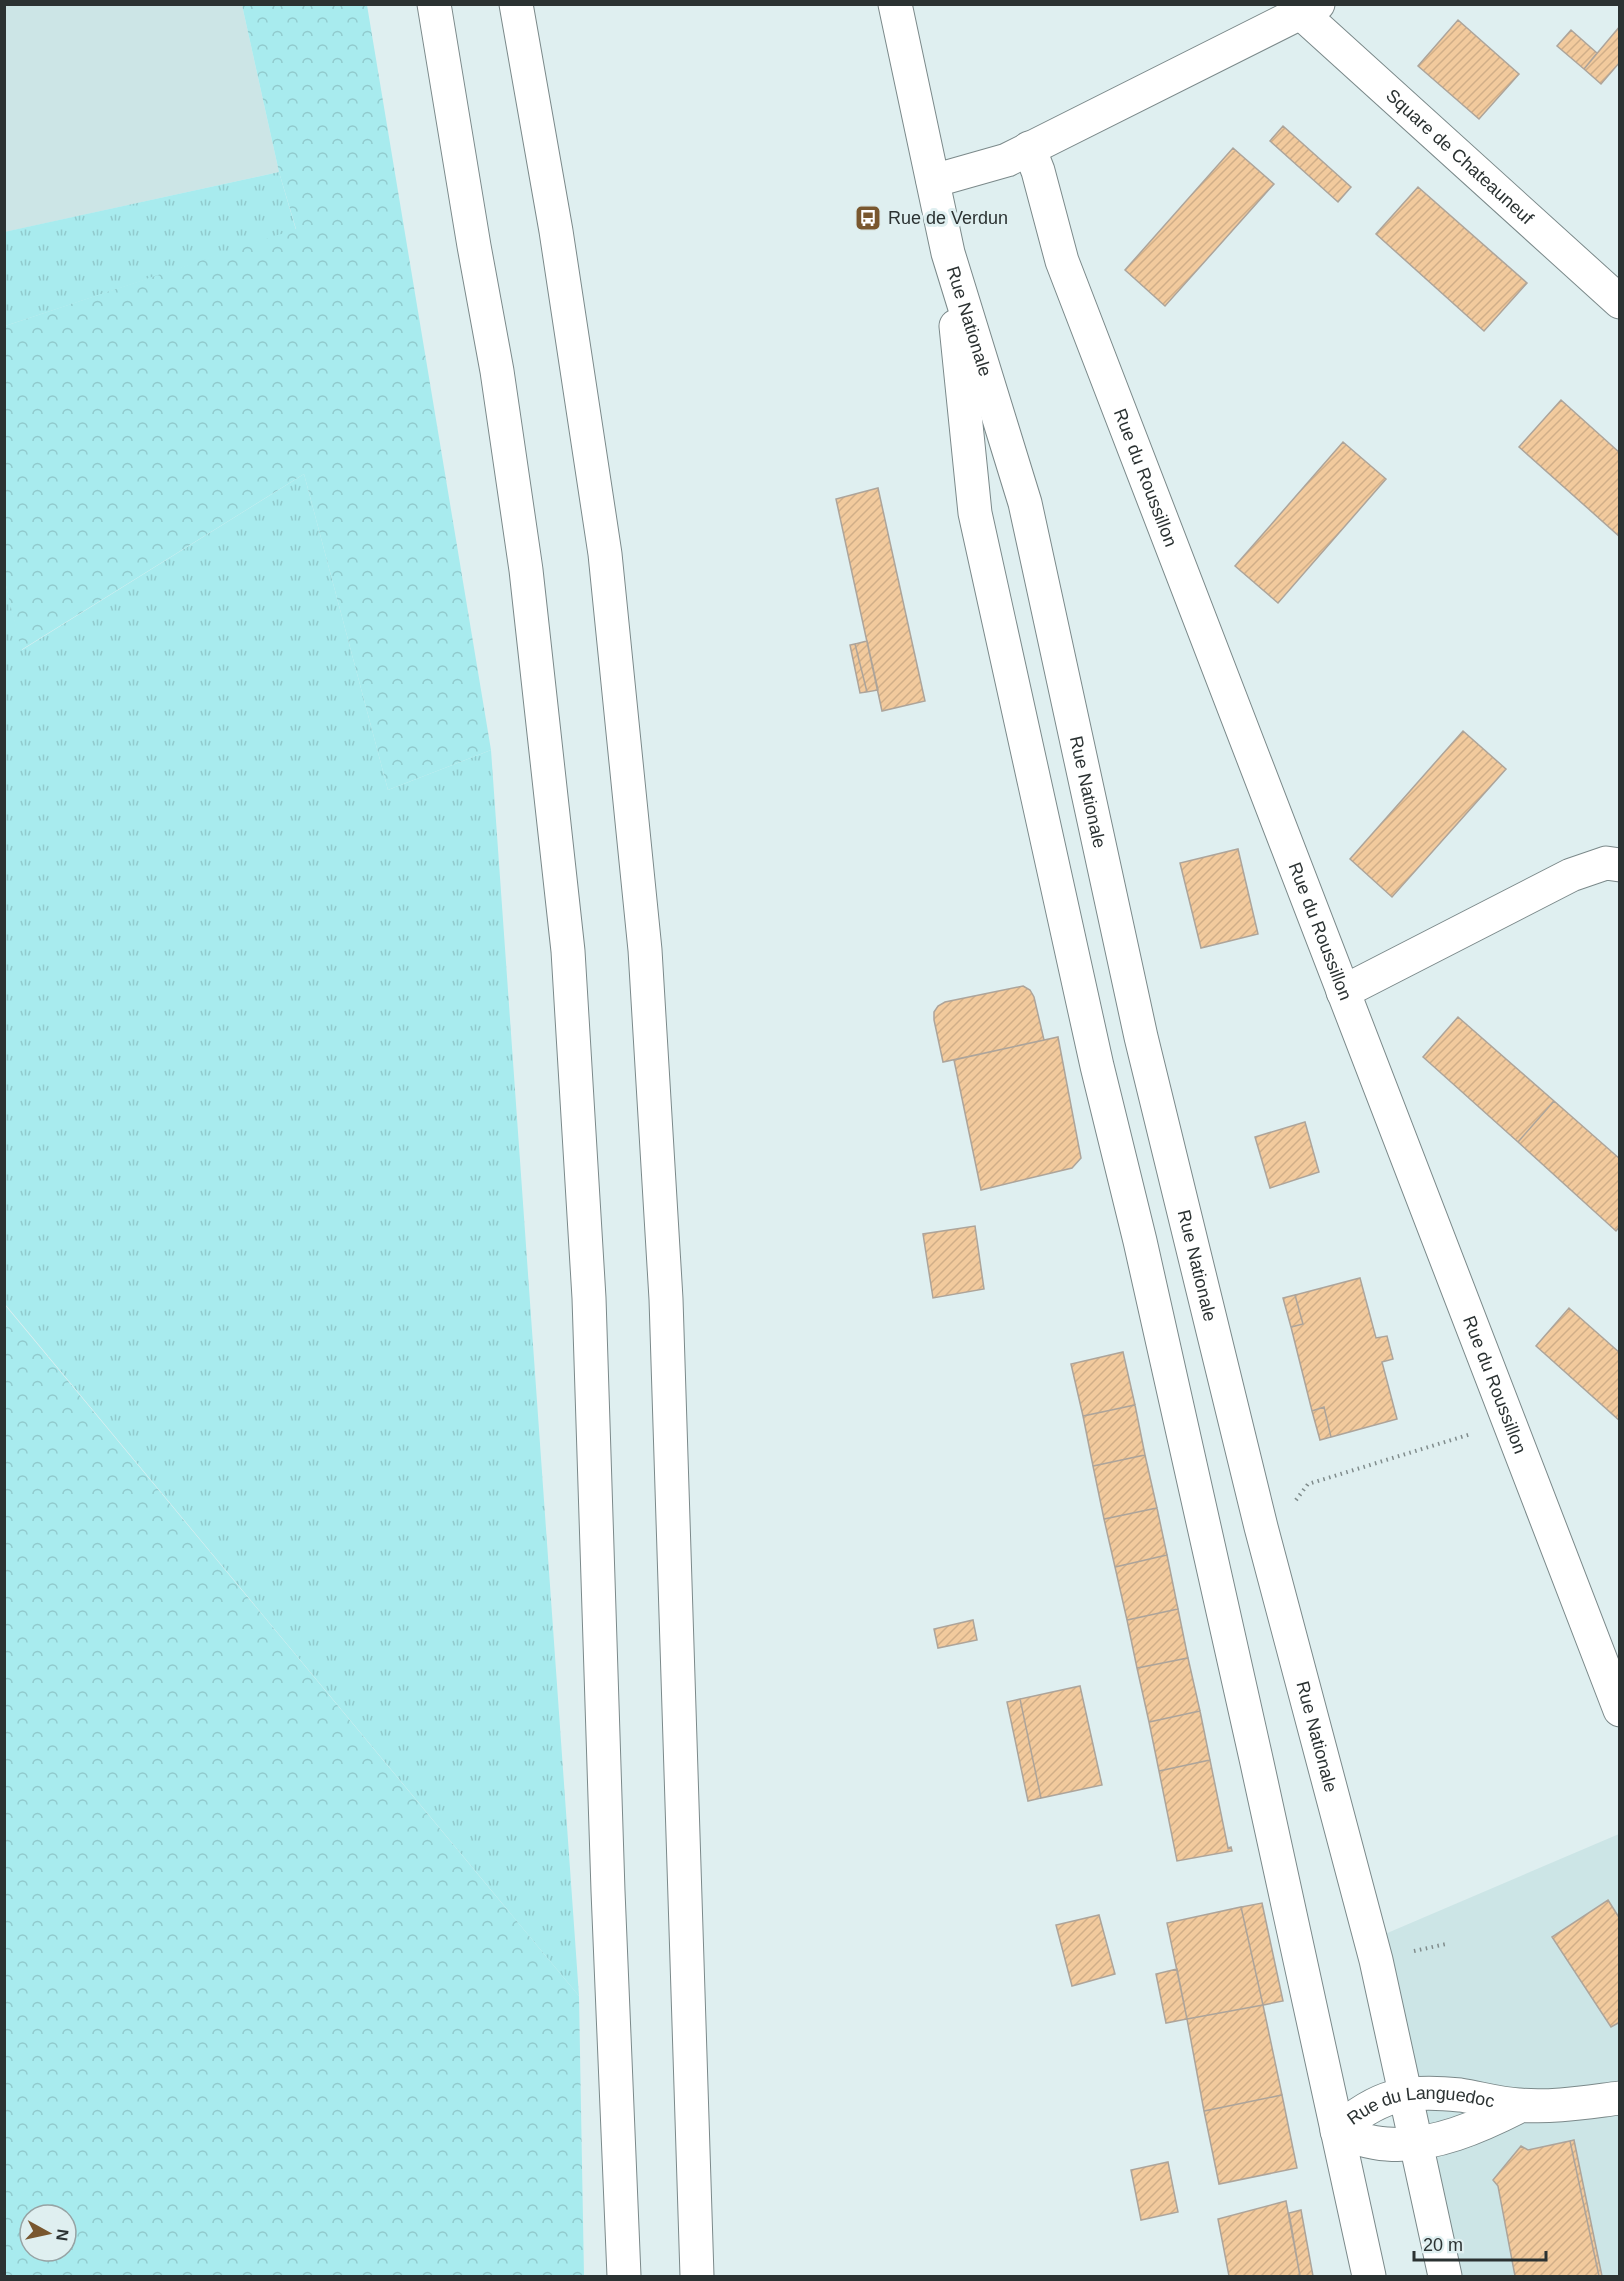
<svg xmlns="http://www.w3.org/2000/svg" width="1624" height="2281" font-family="Arial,sans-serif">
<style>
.built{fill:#cce5e6}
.grass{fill:url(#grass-tufts)}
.forest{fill:url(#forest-crowns);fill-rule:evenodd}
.building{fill:url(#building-hatch);stroke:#ada49a;stroke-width:1.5}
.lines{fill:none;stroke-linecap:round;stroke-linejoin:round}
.minor-casing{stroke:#7b898a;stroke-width:35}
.major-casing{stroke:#7b898a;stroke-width:35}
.highway-casing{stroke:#7b898a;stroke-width:35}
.path{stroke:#808c8c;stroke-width:4;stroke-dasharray:1.5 4.5;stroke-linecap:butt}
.minor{stroke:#fff;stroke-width:33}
.major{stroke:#fff;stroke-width:33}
.highway{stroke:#fff;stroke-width:33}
.labels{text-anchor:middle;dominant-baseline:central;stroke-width:6;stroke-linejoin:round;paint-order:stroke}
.street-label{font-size:18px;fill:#2b3232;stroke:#dfeff0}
.poi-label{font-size:18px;fill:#2b3232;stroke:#dfeff0;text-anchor:start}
</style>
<defs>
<pattern id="grass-tufts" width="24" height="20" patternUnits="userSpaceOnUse" patternTransform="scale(1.5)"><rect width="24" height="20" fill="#a8ebee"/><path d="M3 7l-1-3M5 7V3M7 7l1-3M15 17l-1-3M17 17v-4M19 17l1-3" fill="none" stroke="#91cacd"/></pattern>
<pattern id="forest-crowns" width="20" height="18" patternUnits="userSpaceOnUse" patternTransform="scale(1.5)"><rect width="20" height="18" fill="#a8ebee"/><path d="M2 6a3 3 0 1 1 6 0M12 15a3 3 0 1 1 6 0" fill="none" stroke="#91cacd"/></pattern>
<pattern id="building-hatch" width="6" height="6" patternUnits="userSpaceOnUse" patternTransform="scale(1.5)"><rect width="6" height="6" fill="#f2ca9d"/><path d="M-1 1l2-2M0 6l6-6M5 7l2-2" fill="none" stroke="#d0ae88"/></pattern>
</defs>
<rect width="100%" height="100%" fill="#dfeff0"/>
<!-- built -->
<path class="built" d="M4,5H242L279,172L5,232Z
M1619,1834V2276H1462L1385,1934Z"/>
<!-- grass -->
<path class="grass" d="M279,172L296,230L5,326L4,232Z
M304,474L388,790L491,750L579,1996L5,1304L4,577L22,650Z"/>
<!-- forest -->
<path class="forest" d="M242,5H367L491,750L388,790L304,474L21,650L4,577L5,326L296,229L279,172Z
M4,1304L579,1996L584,2276H5ZM30,2215H66V2251H30Z"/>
<!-- building -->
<path class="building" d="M1458,20L1519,74L1479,119L1418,66Z
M1620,26V62L1601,84L1584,69Z
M1571,30L1597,53L1584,69L1557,46Z
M1283,126L1351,187L1338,202L1270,141Z
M1233,148L1274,184L1165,306L1125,270Z
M1418,187L1527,283L1484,331L1376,234Z
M1561,400L1620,453V537L1519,447Z
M1343,442L1386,479L1278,603L1235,566Z
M878,488L925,701L882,711L836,499Z
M867,641L878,690L867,692L855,644Z
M855,644L867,692L860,693L850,645Z
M1463,731L1506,769L1392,897L1350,859Z
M1238,849L1258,934L1201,948L1180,863Z
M1023,986L1030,990L1034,997L1044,1040L943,1062L934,1020V1012L938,1006L945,1002Z
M1458,1017L1554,1101L1518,1142L1423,1057Z
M1058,1037L1081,1158L1072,1168L981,1190L954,1060Z
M1554,1101L1620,1159V1226L1616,1231L1518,1142Z
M1305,1122L1319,1172L1270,1188L1255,1137Z
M975,1226L984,1289L933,1298L923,1234Z
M1360,1278L1376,1338L1387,1336L1393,1359L1382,1362L1397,1419L1331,1437L1324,1407L1312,1411L1291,1327L1303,1324L1295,1295Z
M1295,1295L1303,1324L1291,1327L1283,1298Z
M1569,1308L1620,1353V1421L1536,1346Z
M1123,1352L1135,1405L1083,1416L1071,1364Z
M1135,1405L1145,1455L1093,1466L1083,1416Z
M1324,1407L1331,1437L1320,1440L1312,1411Z
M1145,1455L1157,1508L1104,1519L1093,1466Z
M1157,1508L1167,1555L1115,1567L1104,1519Z
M1167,1555L1178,1609L1127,1620L1115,1567Z
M1178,1609L1188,1658L1137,1668L1127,1620Z
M973,1620L977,1640L938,1648L934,1629Z
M1188,1658L1200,1711L1149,1722L1137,1668Z
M1080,1686L1102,1785L1041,1798L1020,1699Z
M1020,1699L1041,1798L1028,1801L1007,1702Z
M1200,1711L1210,1760L1159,1771L1149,1722Z
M1210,1760L1228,1848L1231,1847L1232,1851L1177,1861L1159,1771Z
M1608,1900L1620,1919V2022L1611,2027L1552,1937Z
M1262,1903L1283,2001L1263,2005L1241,1907Z
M1241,1907L1263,2005L1187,2019L1167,1923Z
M1099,1915L1115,1974L1072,1986L1056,1925Z
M1177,1969L1187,2019L1166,2023L1156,1974Z
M1263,2005L1282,2095L1204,2111L1187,2019Z
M1282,2095L1297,2168L1219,2184L1204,2111Z
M1574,2140L1602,2276H1599L1570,2141Z
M1570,2141L1599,2276H1515L1498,2186L1493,2180L1521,2146L1528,2150Z
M1168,2162L1178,2212L1141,2220L1131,2170Z
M1286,2201L1300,2276H1229L1218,2219Z
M1301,2210L1313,2276H1300L1289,2213Z"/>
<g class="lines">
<!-- minor casing -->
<g class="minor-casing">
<g id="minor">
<path id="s1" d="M1301,13L1620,302"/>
<path id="s2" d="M1029,148L1038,171L1062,261L1620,1710"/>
<path d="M933,181L1007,160L1318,4"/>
<path d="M1343,992L1571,875L1606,863L1620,865"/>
<path id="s3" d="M1520,2106C1481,2126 1432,2148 1387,2144C1369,2143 1353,2137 1337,2131C1378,2095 1405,2089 1460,2095C1479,2098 1499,2104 1519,2105C1552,2108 1587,2102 1620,2098"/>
</g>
</g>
<!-- major casing -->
<g class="major-casing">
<g id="major">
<path id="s4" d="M895,4L948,253L1025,503L1141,1037L1261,1527L1376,1960L1445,2276"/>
<path d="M956,326L975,513L1097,1066L1140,1241L1257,1763L1369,2276"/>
</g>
</g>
<!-- highway casing -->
<g class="highway-casing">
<path id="highway" d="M434,4L474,246L497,371L526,570L568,951L589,1298L608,1891L624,2276
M516,4L556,231L605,554L645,950L666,1299L697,2276"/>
</g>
<!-- path -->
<path class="path" d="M1296,1500L1308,1484L1471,1434
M1414,1951L1446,1944"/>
<!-- minor -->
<use href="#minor" class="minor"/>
<!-- major -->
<use href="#major" class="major"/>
<!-- highway -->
<use href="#highway" class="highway"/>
</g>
<!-- icons -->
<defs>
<g id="bus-square" transform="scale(1.35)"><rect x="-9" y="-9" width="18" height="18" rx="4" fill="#79572f" stroke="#dfeff0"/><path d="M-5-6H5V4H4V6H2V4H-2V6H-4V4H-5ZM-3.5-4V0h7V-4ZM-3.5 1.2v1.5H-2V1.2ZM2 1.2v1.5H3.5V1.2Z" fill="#fff"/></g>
</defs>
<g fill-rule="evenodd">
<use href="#bus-square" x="868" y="218"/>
</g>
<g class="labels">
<!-- street labels -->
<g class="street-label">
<text stroke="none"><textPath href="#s1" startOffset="214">Square de Chateauneuf</textPath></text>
<text stroke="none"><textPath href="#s4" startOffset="326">Rue Nationale</textPath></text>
<text stroke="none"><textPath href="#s2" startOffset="350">Rue du Roussillon</textPath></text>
<text stroke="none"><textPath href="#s4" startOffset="812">Rue Nationale</textPath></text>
<text stroke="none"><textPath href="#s2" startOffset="836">Rue du Roussillon</textPath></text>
<text stroke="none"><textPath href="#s4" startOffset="1298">Rue Nationale</textPath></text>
<text stroke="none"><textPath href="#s2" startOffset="1322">Rue du Roussillon</textPath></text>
<text stroke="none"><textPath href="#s4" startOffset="1784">Rue Nationale</textPath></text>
<text stroke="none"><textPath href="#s3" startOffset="284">Rue du Languedoc</textPath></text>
</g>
<!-- poi labels -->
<g class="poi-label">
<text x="888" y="218">Rue de Verdun</text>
</g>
</g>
<!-- border -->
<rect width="1624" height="2281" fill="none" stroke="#2b3232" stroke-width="12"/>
<!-- north arrow -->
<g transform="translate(48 2233) rotate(98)"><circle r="28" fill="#dfeff0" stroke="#97a3a4" stroke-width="1.5"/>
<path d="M0-4.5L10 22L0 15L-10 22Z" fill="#79572f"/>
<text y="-9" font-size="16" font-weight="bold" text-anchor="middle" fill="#2b3232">N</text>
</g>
<!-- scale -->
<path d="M1414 2251v9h132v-9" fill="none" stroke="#2b3232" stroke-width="3"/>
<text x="1423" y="2251" font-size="18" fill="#2b3232" stroke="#dfeff0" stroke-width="4.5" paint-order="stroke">20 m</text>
</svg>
